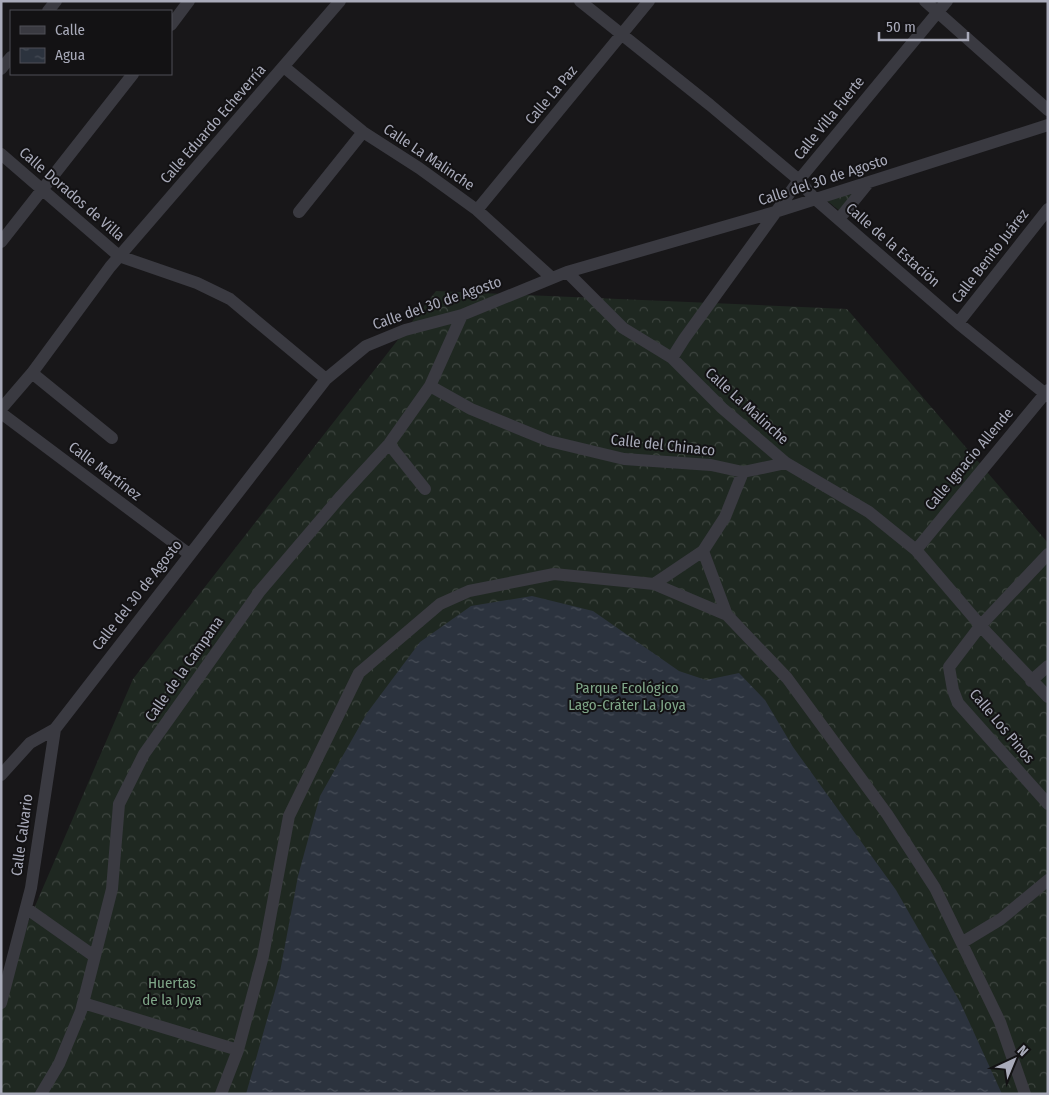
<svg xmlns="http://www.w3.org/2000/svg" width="1049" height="1095" font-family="'Fira Sans Condensed',sans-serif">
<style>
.forest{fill:url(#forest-crowns)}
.water{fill:url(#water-ripples)}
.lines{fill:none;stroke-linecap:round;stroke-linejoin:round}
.street{stroke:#3a3a41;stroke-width:12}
.labels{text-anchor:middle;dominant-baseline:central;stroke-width:4;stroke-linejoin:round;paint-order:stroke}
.street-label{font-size:15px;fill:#a9abba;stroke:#131214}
.park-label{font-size:15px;fill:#7fa688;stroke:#131214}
</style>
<defs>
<pattern id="forest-crowns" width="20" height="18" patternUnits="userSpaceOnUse" patternTransform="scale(1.25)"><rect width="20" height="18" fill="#1f2821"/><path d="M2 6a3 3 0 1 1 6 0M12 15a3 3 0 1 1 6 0" fill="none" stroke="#3d443f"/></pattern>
<pattern id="water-ripples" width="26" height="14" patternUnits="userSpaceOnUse" patternTransform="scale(1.25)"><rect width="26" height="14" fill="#2c333e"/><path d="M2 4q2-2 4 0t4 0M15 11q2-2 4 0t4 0" fill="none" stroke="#484e58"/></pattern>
</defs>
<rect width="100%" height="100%" fill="#181719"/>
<!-- forest -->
<path class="forest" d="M858,188L840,211L825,199Z
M436,291L847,309L1048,543V1094H1V985L133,679Z"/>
<!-- water -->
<path class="water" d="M532,596L593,611L679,671L706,680L739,673L765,700L793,747L896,890L960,1002L1002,1094H246L279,977L298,876L320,796L367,713L420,642L471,606Z"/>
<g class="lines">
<!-- street -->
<path class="street" d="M580,1L710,105L799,180L814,198L958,323L1048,396
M925,1L1048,110
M48,11L56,1
M171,25L189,1
M284,67L363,132L419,168L477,210L552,278
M1,69L11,57
M1,154L119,256L197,283L230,299L326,379
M477,210L649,1
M299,212L363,132
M839,219L869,182
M1,242L133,74
M567,272L623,328L672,358L722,408L786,463L869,512L916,550L987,633L1048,697
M958,323L1048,209
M672,358L684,339L799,180L947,1
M32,373L112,438
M430,386L471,409L549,441L624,459L711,465L743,472L786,463
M1,409L32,373L110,267L340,1
M1,413L189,554
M389,444L425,489
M916,550L1048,390
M703,551L727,615
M1048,554L981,625L949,667L953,690L958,703L1048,804
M654,584L703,551L725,517L743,472
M1031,681L1048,666
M1,775L30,743L55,729L326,379L366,346L405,330L462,315L567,272L775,212L1048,125
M26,908L94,956
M963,942L1001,919L1048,880
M1,1003L31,888L55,729
M83,1003L238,1050
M41,1094L59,1064L81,1011L112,889L119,804L144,754L260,591L341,496L389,444L430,386L462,315
M221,1094L238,1050L263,956L289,816L359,673L440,604L469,591L554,574L654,584L727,615L787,678L887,814L935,888L1000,1022L1025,1094"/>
</g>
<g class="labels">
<!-- street labels -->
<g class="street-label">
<text transform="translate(551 95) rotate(-50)">Calle La Paz</text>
<text transform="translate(829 118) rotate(-51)">Calle Villa Fuerte</text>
<text transform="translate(213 124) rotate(-49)">Calle Eduardo Echeverría</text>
<text transform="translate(429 157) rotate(34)">Calle La Malinche</text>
<text transform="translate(823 180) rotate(-18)">Calle del 30 de Agosto</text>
<text transform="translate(72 194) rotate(41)">Calle Dorados de Villa</text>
<text transform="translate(893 245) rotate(41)">Calle de la Estación</text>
<text transform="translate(990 256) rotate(-52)">Calle Benito Juárez</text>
<text transform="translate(437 303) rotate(-19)">Calle del 30 de Agosto</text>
<text transform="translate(747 406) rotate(42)">Calle La Malinche</text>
<text transform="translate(663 445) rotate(6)">Calle del Chinaco</text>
<text transform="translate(969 459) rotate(-50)">Calle Ignacio Allende</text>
<text transform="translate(105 471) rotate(37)">Calle Martínez</text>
<text transform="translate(137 595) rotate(-52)">Calle del 30 de Agosto</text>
<text transform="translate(184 669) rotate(-55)">Calle de la Campana</text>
<text transform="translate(1002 726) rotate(50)">Calle Los Pinos</text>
<text transform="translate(22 835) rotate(-82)">Calle Calvario</text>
</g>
<!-- park labels -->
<g class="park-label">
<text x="627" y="688">Parque Ecológico<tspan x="627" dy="17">Lago-Cráter La Joya</tspan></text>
<text x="172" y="983">Huertas<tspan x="172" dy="17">de la Joya</tspan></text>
</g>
</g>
<!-- border -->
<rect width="1049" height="1095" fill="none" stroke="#a9abba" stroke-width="5"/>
<!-- legend -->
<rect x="10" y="10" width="162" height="65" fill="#131214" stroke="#4f4f56"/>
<rect x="20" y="26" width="25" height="8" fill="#3a3a41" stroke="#4f4f56"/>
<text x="55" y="35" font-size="15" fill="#a9abba">Calle</text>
<rect x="20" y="48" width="25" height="15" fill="url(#water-ripples)" stroke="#4f4f56"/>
<text x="55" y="60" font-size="15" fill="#a9abba">Agua</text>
<!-- north arrow -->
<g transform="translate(1014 1060) rotate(44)" stroke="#131214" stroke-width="4" paint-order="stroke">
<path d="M0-4L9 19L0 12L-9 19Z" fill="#a9abba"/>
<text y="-8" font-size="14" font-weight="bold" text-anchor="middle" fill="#a9abba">N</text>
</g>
<!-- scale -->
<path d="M879 32v8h89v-8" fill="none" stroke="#a9abba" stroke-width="2.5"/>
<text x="886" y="32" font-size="15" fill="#a9abba" stroke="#131214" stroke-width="4" paint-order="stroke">50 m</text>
</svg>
